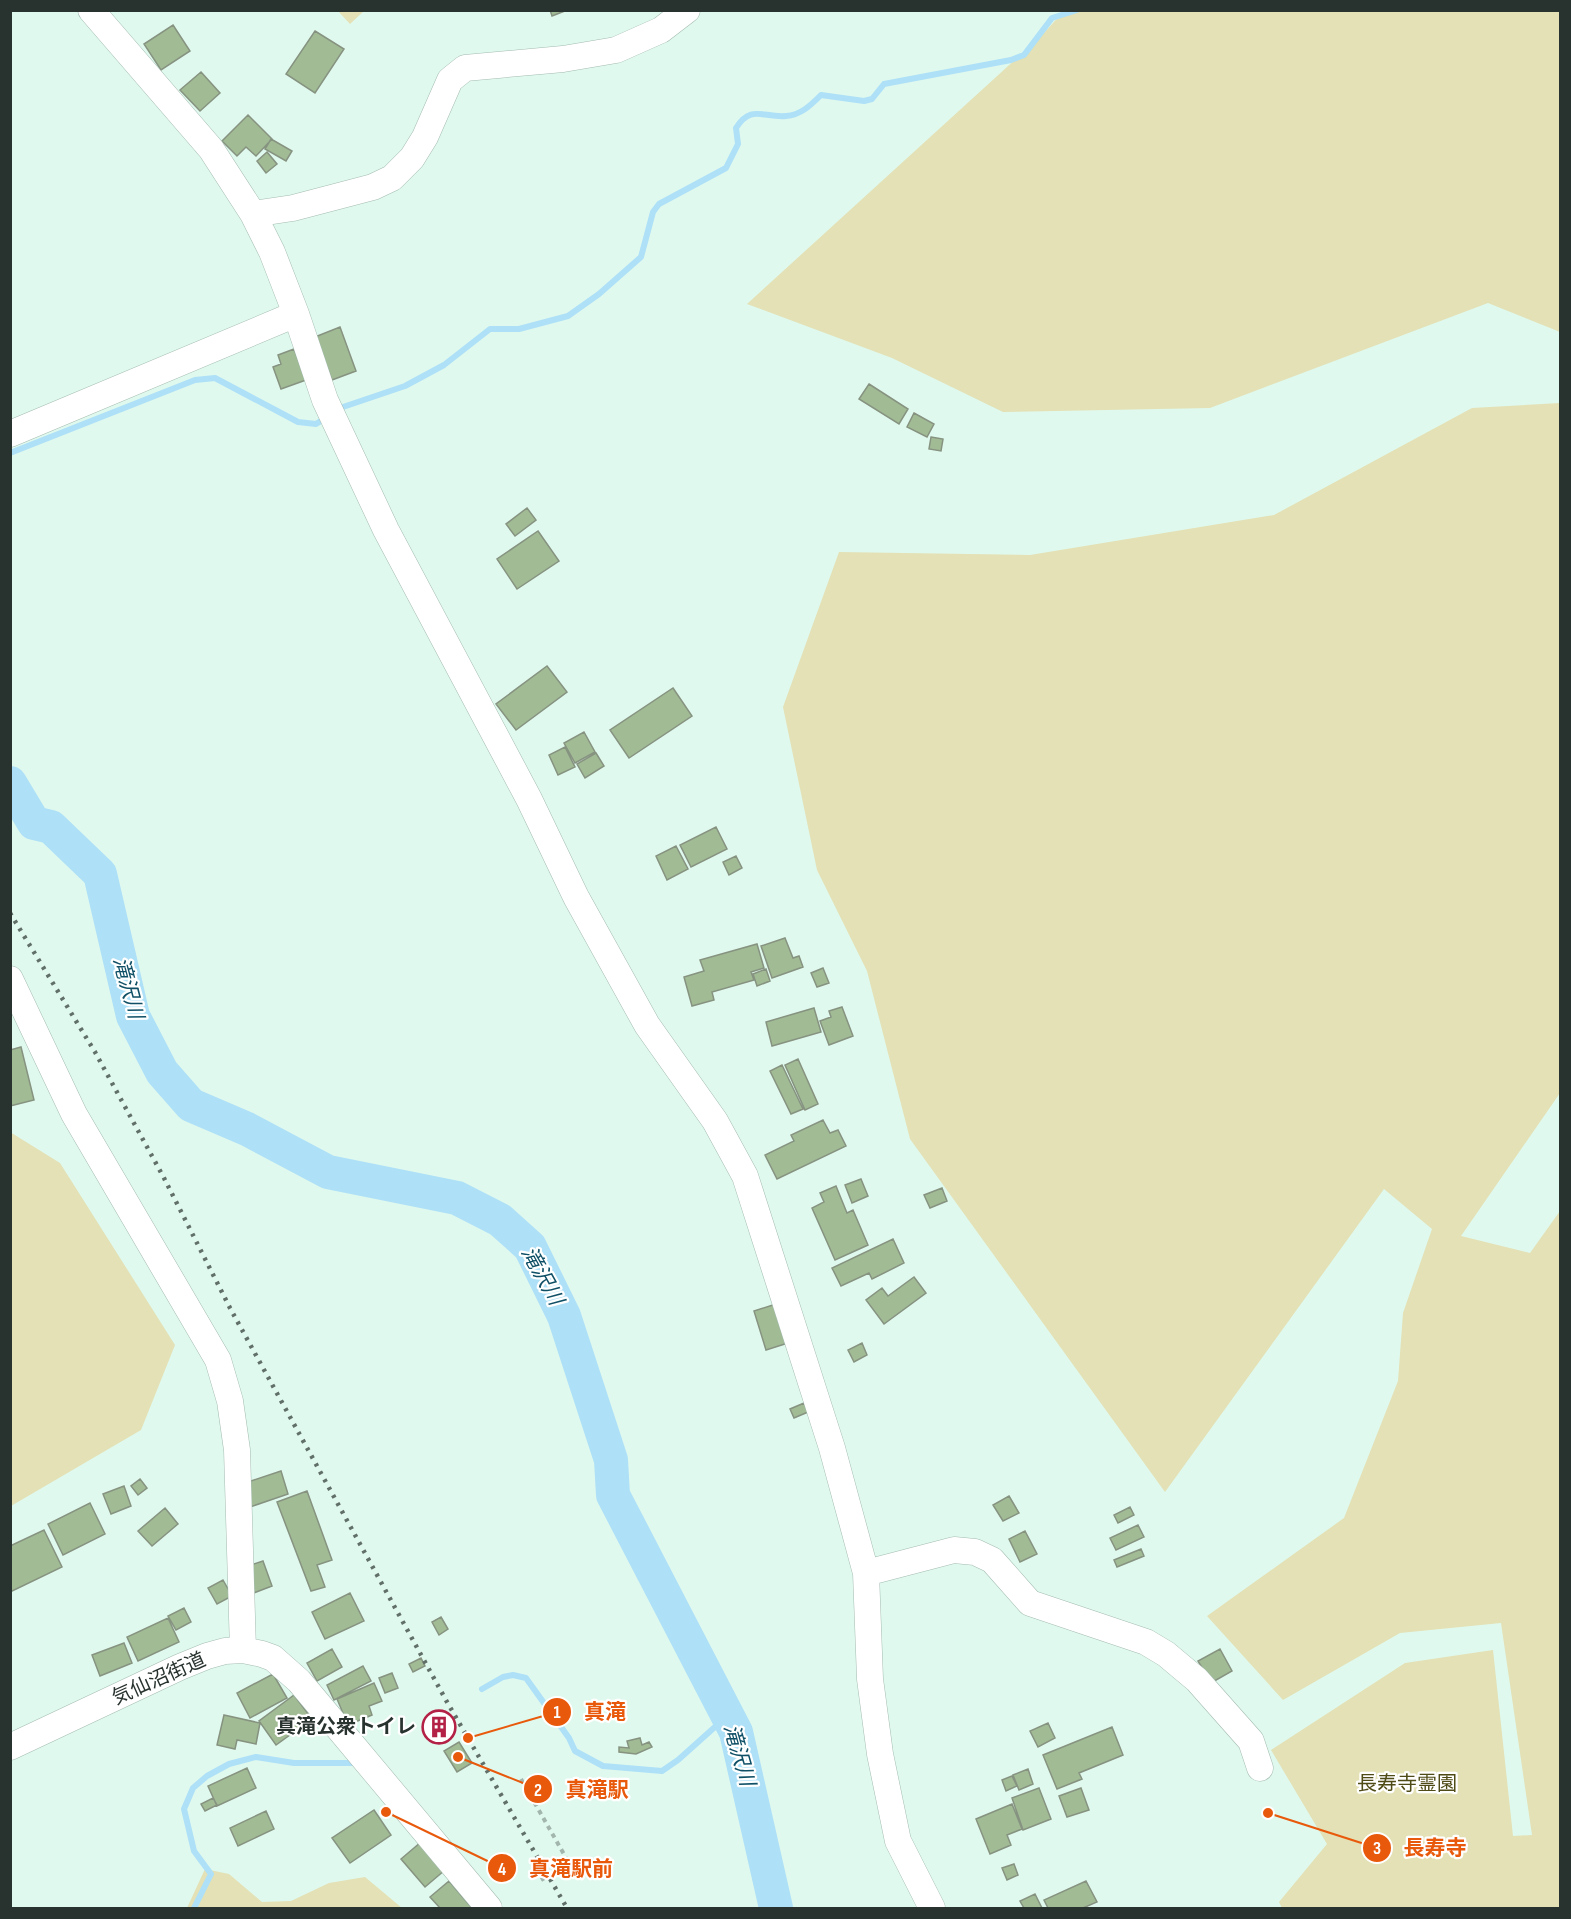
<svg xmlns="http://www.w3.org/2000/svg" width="1571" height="1919" font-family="'Sofia Sans Condensed','Noto Sans JP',sans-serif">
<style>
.green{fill:#e3e1b5}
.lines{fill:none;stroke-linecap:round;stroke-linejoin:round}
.stream{stroke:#aee0f7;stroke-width:6}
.river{stroke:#aee0f7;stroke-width:34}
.building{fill:#a1bb95;stroke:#869380;stroke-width:1.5}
.minor-casing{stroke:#a4bcb1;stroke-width:27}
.path{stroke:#a2b6ad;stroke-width:4;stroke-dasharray:4.5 4.5;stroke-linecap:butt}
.minor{stroke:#fff;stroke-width:26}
.rail{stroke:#616f69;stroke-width:4.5;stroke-dasharray:3 6;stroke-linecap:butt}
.labels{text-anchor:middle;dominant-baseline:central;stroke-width:4.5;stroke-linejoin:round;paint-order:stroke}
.street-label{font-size:20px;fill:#28322e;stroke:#fff}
.poi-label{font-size:20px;font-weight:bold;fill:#28322e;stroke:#fff;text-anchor:end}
.park-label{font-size:20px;fill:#4f4b16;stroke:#fff}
.water-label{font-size:21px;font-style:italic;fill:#0f5067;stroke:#fff}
.leader{fill:none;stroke:#e8590c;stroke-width:2}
.callout-dot{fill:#e8590c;stroke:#fff;stroke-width:2}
.mark-label{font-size:18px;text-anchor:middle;font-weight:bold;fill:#fff}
.callout-label{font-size:21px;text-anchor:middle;font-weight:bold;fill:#e8590c;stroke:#fff;stroke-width:4.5;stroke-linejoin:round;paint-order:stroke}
</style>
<rect width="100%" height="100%" fill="#e0f9ee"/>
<!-- green -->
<path class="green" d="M338,11H364L350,24Z
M1064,11H1560V332L1488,303L1210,408L1003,412L892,358L747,304L1042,35Z
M1560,403V1093L1461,1236L1530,1253L1560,1211V1908H1282L1279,1902L1327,1844L1271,1750L1405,1663L1493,1650L1513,1836L1532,1835L1501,1623L1400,1633L1283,1700L1207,1616L1344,1518L1398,1381L1403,1313L1432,1229L1384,1189L1165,1492L910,1139L867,971L817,870L783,707L839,552L1030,555L1274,515L1472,408Z
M10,1132L60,1163L175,1345L141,1430L11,1506Z
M205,1869L229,1874L262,1902L291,1901L329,1883L365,1877L402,1908H187Z"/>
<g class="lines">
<!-- stream -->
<path class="stream" d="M335,411L340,408L405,386L444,365L490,329H519L568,316L599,294L641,257L653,212L659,204L726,168L738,144L736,128C751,104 763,118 786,116C801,115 811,105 821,95L864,101L872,99L884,84L1011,60L1024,55L1052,18L1077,10
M10,453L195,380L215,378L298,422L316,424L327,417
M482,1689L503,1677L513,1675L526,1678L569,1738L575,1751L603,1766L662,1771L678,1760L716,1726L720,1700
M194,1908L211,1874L194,1851L184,1809L193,1788L207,1776L229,1764L256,1757L294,1763H354"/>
<!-- river -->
<path class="river" d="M10,783L34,823L51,827L100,874L133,1016L162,1072L191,1105L247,1129L328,1172L457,1198L500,1220L530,1247L564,1316L611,1460L613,1495L736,1732L776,1908"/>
</g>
<!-- building -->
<path class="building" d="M550,10H565V11L552,16Z
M173,25L190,51L161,70L144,44Z
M315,31L344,49L315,93L286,74Z
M201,72L220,93L200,111L180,90Z
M248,115L272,139L256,156L246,147L237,156L222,141Z
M271,139L292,151L286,161L265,149Z
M267,152L277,164L266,173L257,161Z
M340,327L356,371L332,380L315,337Z
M294,349L306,380L281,389L273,367L281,364L278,355Z
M869,384L908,409L899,424L859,399Z
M914,413L934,424L927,437L907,427Z
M931,437L943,439L941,451L929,449Z
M527,508L536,520L515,536L506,524Z
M538,531L559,561L517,589L497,559Z
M547,666L567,692L516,730L496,704Z
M673,688L692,716L629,758L610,730Z
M584,732L595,752L575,763L564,743Z
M565,747L575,767L558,775L549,755Z
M596,753L604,766L585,778L577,764Z
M716,827L727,849L691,867L680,845Z
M676,846L688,869L667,880L656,856Z
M736,856L742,868L729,875L723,862Z
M785,938L793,958L799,956L803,967L772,978L761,946Z
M757,944L764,968L751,972L754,980L712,992L714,1000L692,1006L684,977L704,971L700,960Z
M823,968L829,983L817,987L811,973Z
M766,969L770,981L757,986L753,974Z
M842,1007L853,1036L829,1045L820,1021L831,1017L829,1011Z
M814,1008L821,1032L772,1046L766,1022Z
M21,1047L34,1100L10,1106V1050Z
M798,1059L818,1104L805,1110L785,1065Z
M782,1065L803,1109L791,1114L770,1071Z
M823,1120L830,1133L838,1130L846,1146L777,1179L765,1155L794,1141L791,1135Z
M861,1179L868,1196L852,1203L845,1185Z
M836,1186L847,1213L853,1210L868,1245L835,1260L812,1208L824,1202L820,1193Z
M942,1188L947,1201L930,1208L924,1195Z
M893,1239L904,1263L872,1279L869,1273L841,1286L832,1268Z
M914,1277L926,1293L884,1324L866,1300L882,1288L888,1296Z
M776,1304L788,1343L766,1350L754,1311Z
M862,1343L867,1355L854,1362L848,1350Z
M804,1403L808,1412L794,1418L790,1409Z
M281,1471L288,1494L250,1507L242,1484Z
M140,1479L147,1488L138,1495L131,1486Z
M124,1486L131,1506L111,1514L103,1494Z
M307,1491L332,1560L317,1565L325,1587L311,1591L277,1502Z
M1009,1496L1019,1513L1003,1521L993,1505Z
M90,1503L105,1534L63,1555L48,1524Z
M1130,1507L1134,1515L1118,1523L1114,1515Z
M165,1508L178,1524L152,1546L138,1531Z
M1138,1525L1144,1537L1116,1550L1110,1538Z
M44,1530L62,1567L10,1592V1546Z
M1025,1531L1037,1554L1020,1562L1009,1539Z
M1141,1549L1144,1556L1117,1567L1114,1560Z
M263,1561L272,1586L251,1594L242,1568Z
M223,1580L232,1596L217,1604L208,1588Z
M350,1593L364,1621L325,1639L312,1612Z
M184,1608L191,1622L176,1630L168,1616Z
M441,1617L448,1629L439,1635L432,1622Z
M168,1618L179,1642L138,1661L127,1637Z
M124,1643L132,1663L100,1676L92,1655Z
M332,1649L342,1667L317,1681L307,1663Z
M1220,1649L1232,1671L1211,1683L1198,1661Z
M421,1658L425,1666L413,1672L409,1664Z
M363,1666L371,1681L334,1700L327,1685Z
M392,1673L398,1688L385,1693L379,1678Z
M273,1674L287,1698L250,1718L237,1693Z
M374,1683L382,1701L369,1706L372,1715L348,1725L337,1699Z
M294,1695L312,1719L276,1745L259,1721Z
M439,1714L451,1733L439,1740L428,1721Z
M224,1715L260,1723L256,1744L237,1740L235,1749L217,1745Z
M1048,1723L1055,1738L1038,1747L1030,1731Z
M1112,1727L1123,1755L1079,1773L1082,1779L1057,1789L1043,1755Z
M640,1738L642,1745L649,1742L652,1747L636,1754L619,1752V1747L629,1748L627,1741Z
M459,1742L472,1763L457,1772L444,1751Z
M247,1768L256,1788L217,1806L208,1786Z
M1028,1769L1033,1784L1019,1790L1013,1775Z
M1012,1776L1017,1786L1006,1791L1002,1780Z
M1039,1788L1051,1819L1023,1830L1012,1798Z
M1081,1788L1089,1810L1067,1817L1059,1796Z
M213,1798L217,1805L205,1811L201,1804Z
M1012,1804L1022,1829L1007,1835L1011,1845L990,1854L976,1819Z
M374,1810L391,1835L350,1863L332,1838Z
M266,1811L274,1829L238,1846L230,1828Z
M421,1842L445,1870L425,1887L401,1859Z
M1014,1864L1018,1875L1007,1880L1002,1868Z
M449,1881L472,1908H440L430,1897Z
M1086,1881L1097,1902L1083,1908H1048L1044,1900Z
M1035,1894L1042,1908H1024L1020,1901Z"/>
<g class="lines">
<!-- minor casing -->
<g class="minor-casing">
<path id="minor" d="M91,10L211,149L253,214L272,252L296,314L325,400L386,530L529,799L576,897L647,1025L715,1121L745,1176L832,1448L866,1573L870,1679L880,1754L898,1841L932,1908
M253,214L293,208L373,187L392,178L412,158L425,137L450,80L465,68L563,59L616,50L661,30L687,10
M10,434L296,314
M10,979L74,1114L218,1360L230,1401L237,1450L243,1650
M866,1573L954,1550L975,1552L992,1560L1030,1603L1146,1642L1166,1654L1197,1680L1251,1741L1260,1768
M10,1747L180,1667L207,1656L225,1651L243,1650L262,1654L273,1658L299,1681L489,1908"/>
</g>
<!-- path -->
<path class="path" d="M521,1779L569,1863L541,1880"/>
<!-- minor -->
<use href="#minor" class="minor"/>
<!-- rail -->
<path class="rail" d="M10,913L95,1052L164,1178L230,1308L447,1702L567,1908"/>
</g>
<!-- icons -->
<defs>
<g id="building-ring" transform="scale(1.725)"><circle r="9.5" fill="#fff" stroke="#b32146" stroke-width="1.5"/><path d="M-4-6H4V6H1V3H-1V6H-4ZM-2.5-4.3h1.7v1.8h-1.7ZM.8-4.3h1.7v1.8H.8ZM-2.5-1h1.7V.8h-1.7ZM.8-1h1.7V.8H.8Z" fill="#b32146"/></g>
</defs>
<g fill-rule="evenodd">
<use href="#building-ring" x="439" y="1727"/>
</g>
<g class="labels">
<!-- street labels -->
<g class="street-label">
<text transform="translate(159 1679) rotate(-24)">気仙沼街道</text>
</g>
<!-- poi labels -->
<g class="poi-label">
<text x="416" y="1727">真滝公衆トイレ</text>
</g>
<!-- park labels -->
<g class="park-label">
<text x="1407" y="1784">長寿寺霊園</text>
</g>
<!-- water labels -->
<g class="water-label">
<text transform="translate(128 988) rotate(75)">滝沢川</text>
<text transform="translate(542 1276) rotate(61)">滝沢川</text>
<text transform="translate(739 1755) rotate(74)">滝沢川</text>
</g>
</g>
<!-- callouts -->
<path class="leader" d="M468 1738L557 1712M458 1757L538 1789M1268 1813L1377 1848M386 1812L502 1868"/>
<g class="callout-dot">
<circle cx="468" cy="1738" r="6"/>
<circle cx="458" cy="1757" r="6"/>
<circle cx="1268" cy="1813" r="6"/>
<circle cx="386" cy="1812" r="6"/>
<circle cx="557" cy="1712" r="15"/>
<circle cx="538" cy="1789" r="15"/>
<circle cx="1377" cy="1848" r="15"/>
<circle cx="502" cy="1868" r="15"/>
</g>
<g class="mark-label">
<text x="557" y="1718">1</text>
<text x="538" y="1796">2</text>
<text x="1377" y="1854">3</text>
<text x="502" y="1875">4</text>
</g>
<g class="callout-label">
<text x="605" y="1719">真滝</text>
<text x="597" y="1797">真滝駅</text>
<text x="1435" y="1855">長寿寺</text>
<text x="571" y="1876">真滝駅前</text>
</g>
<!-- border -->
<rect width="1571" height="1919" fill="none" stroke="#28322e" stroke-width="24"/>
</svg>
